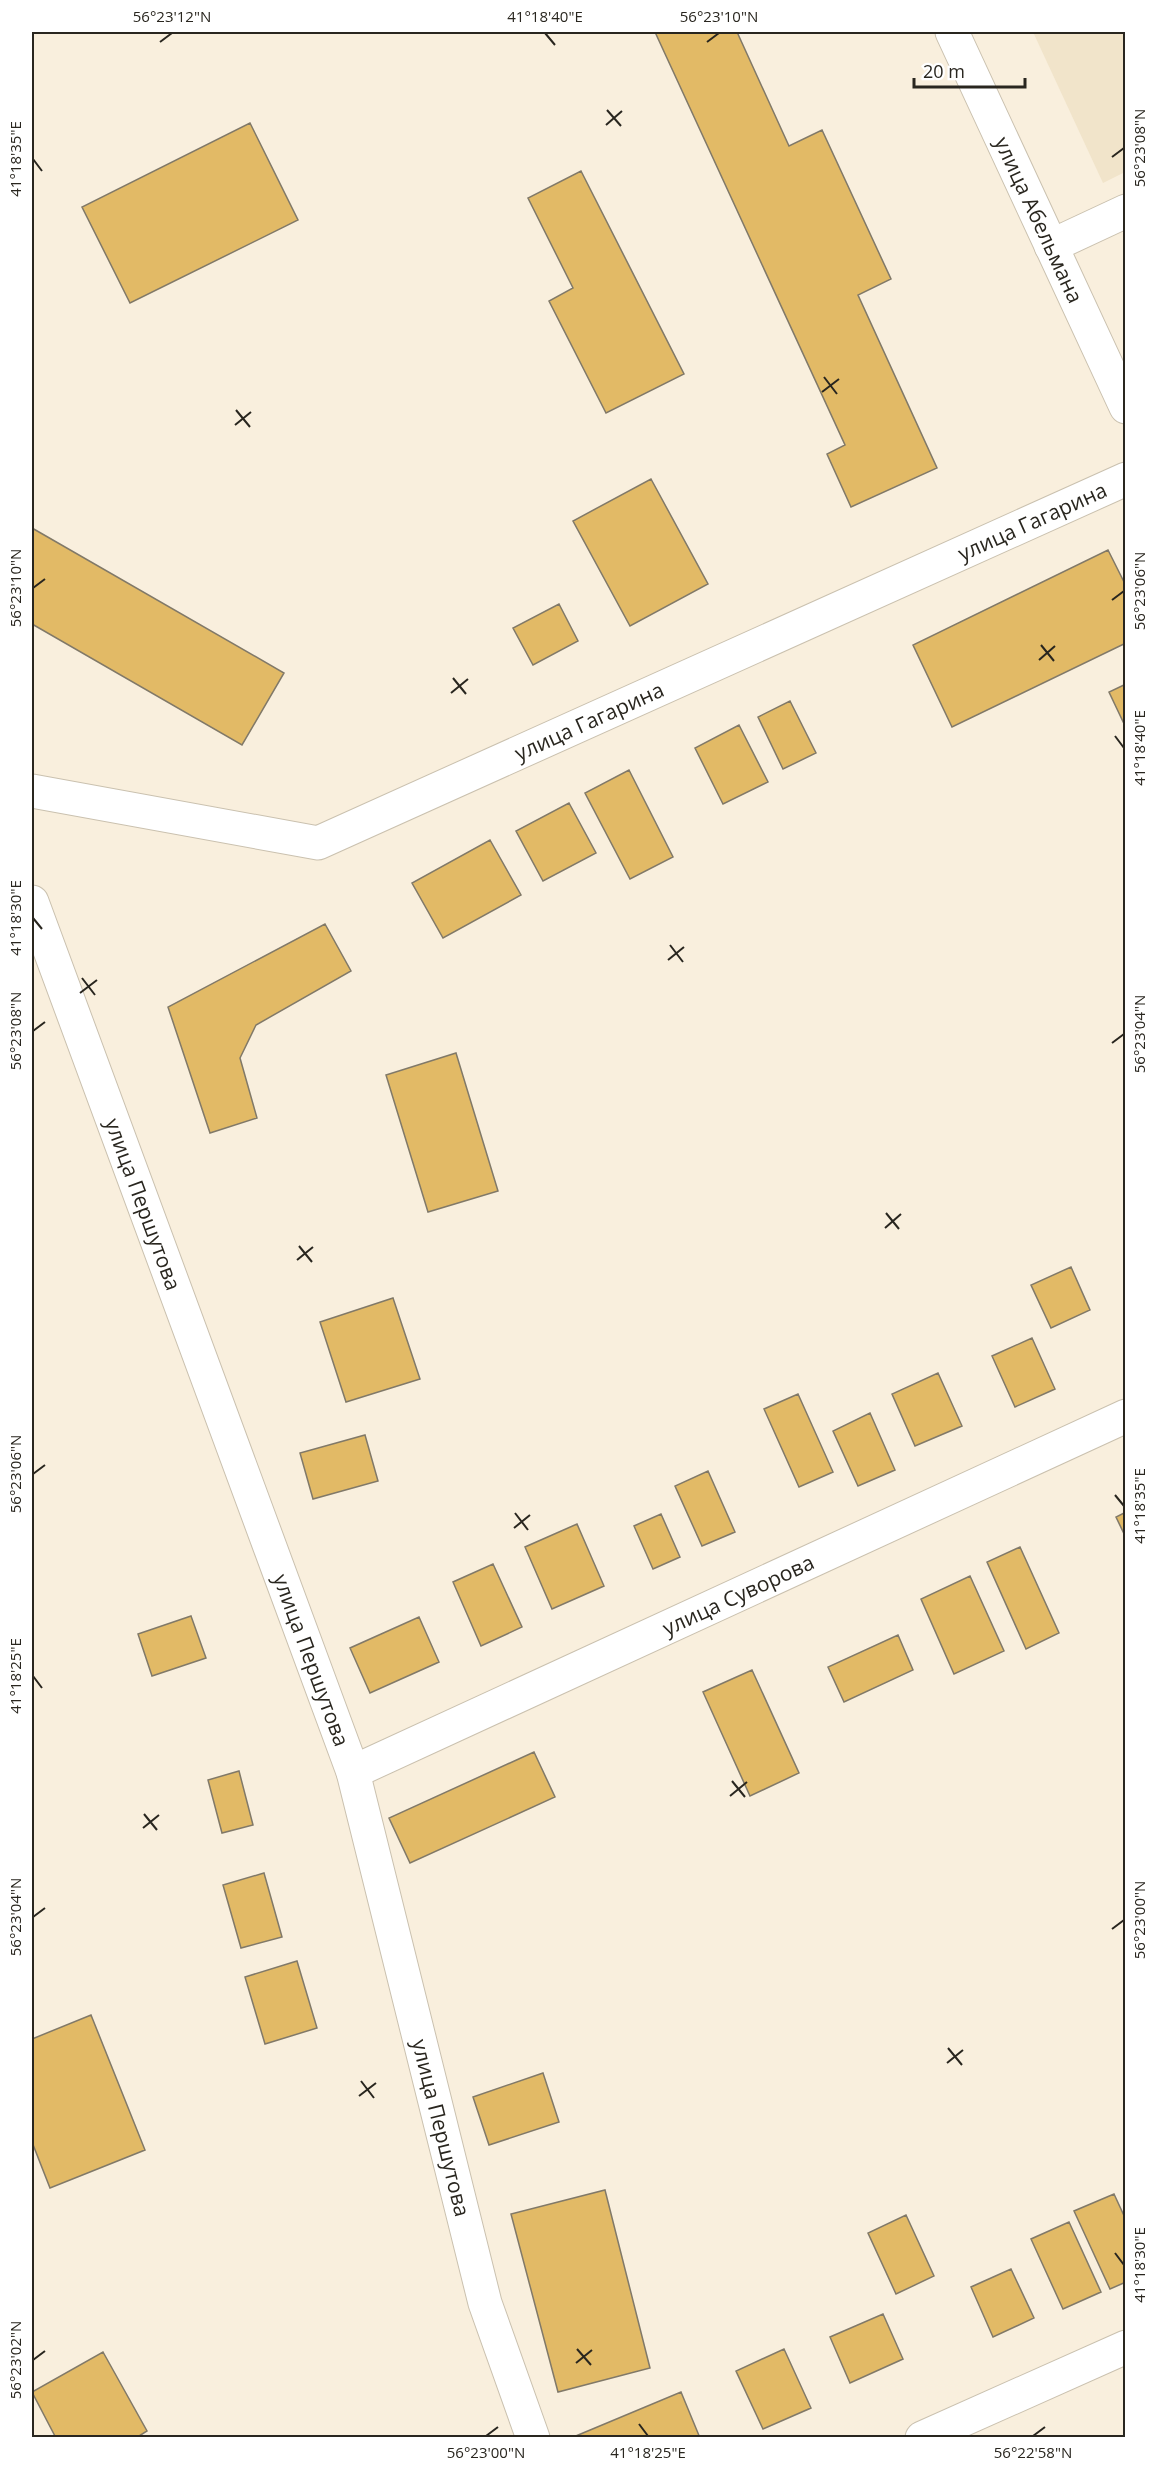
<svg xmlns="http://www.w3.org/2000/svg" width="1157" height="2469" font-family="'Open Sans',sans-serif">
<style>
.built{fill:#f1e4ca}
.building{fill:#e2ba66;stroke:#817968;stroke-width:1.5}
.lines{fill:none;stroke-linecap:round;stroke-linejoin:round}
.minor-casing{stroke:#cac1af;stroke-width:35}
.minor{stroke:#fff;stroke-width:33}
.ticks{fill:none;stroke:#29261f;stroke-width:2}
.labels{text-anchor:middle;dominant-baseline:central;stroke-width:4.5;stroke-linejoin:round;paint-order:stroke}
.street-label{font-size:21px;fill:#29261f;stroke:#fff}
.neatline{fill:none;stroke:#29261f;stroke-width:2}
.ticks-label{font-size:15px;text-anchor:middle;fill:#29261f}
</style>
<rect width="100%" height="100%" fill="#f9efdd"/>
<!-- built -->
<path class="built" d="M1033,32H1125V172L1103,183Z"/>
<!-- building -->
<path class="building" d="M655,32H737L789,146L822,130L891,279L858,295L937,468L851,507L827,454L845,445Z
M250,123L298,220L130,303L82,207Z
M581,171L684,374L606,413L549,301L573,288L528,198Z
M651,479L708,584L630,626L573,521Z
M32,528L284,673L242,745L32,624Z
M1108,550L1126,586V643L952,727L913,645Z
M559,604L578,641L533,665L513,628Z
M1126,684V728L1109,692Z
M790,701L816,753L783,769L758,717Z
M739,725L768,782L723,804L695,748Z
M629,770L673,857L630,879L585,793Z
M569,803L596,853L543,881L516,831Z
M490,840L521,895L443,938L412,883Z
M325,924L351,971L256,1025L240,1058L257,1118L210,1133L168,1007Z
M456,1053L498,1191L428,1212L386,1075Z
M1071,1267L1090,1310L1051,1328L1031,1285Z
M393,1298L420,1379L346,1402L320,1322Z
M1032,1338L1055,1389L1015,1407L992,1356Z
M938,1373L962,1426L915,1446L892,1394Z
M798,1394L833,1472L799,1487L764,1409Z
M870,1413L895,1470L858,1486L833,1431Z
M365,1435L378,1481L313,1499L300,1453Z
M708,1471L735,1532L702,1546L675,1486Z
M1126,1512V1538L1116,1517Z
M661,1514L680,1557L653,1569L634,1526Z
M577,1524L604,1586L552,1609L525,1547Z
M1020,1547L1059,1633L1026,1649L987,1562Z
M493,1564L522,1627L481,1646L453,1582Z
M970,1576L1004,1651L954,1674L921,1599Z
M191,1616L206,1658L152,1676L138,1634Z
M419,1617L439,1662L370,1693L350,1648Z
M898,1635L913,1670L844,1702L828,1667Z
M752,1670L799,1773L750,1796L703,1692Z
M534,1752L555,1797L410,1863L389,1818Z
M239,1771L253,1825L222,1833L208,1780Z
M264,1873L282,1937L241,1948L223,1885Z
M297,1961L317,2028L265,2044L245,1977Z
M91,2015L145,2150L50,2188L32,2142V2039Z
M543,2073L559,2122L489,2145L473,2097Z
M605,2190L650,2368L558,2392L511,2214Z
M1114,2194L1126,2220V2282L1110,2289L1074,2211Z
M906,2215L934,2276L896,2294L868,2233Z
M1069,2222L1101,2292L1063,2309L1031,2239Z
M1011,2269L1034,2318L993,2337L971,2287Z
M883,2314L903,2359L850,2383L830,2337Z
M784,2349L811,2408L763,2429L736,2371Z
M103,2352L147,2431L136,2438H56L32,2392Z
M681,2392L700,2438H571Z"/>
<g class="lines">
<!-- minor casing -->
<g class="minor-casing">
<g id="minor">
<path id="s1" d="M952,32L1126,407"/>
<path d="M1051,246L1126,211"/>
<path id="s2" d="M32,791L318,843L1126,479"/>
<path id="s3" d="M32,902L353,1772L485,2303L533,2438"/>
<path id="s4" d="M353,1772L1126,1416"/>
<path d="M922,2438L1126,2347"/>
</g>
</g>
<!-- minor -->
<use href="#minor" class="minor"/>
</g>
<!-- ticks -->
<path class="ticks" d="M545,33L555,45M160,42L172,33M707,42L719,33M607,110L621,126M606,125L622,111M1112,157L1124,148M33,159L42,171M824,377L837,394M822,392L839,379M236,410L250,427M235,425L251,412M33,588L45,579M1112,600L1124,591M1041,645L1054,661M1039,660L1055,646M453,678L466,694M451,693L468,679M1115,736L1124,748M33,918L42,929M670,945L683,962M668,960L684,947M82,978L95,995M80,993L97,980M33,1031L45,1022M1112,1043L1124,1034M886,1213L899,1229M885,1228L901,1214M299,1246L312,1262M297,1260L313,1247M33,1474L45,1465M1115,1495L1124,1506M515,1513L528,1530M514,1528L530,1515M33,1676L42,1688M732,1781L745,1797M730,1796L747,1782M144,1814L157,1830M143,1828L159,1815M33,1917L45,1908M1112,1929L1124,1920M948,2048L962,2065M947,2063L963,2050M361,2081L374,2098M359,2096L376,2083M1115,2253L1124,2265M577,2349L591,2365M33,2360L45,2351M576,2363L592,2350M639,2424L648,2436M486,2436L498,2427M1033,2436L1045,2427"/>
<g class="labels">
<!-- street labels -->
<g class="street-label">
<text stroke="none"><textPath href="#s1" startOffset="207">улица Абельмана</textPath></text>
<text stroke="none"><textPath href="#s2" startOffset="1074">улица Гагарина</textPath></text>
<text stroke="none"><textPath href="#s2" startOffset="588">улица Гагарина</textPath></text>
<text stroke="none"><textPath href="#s3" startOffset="322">улица Першутова</textPath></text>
<text stroke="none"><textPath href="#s4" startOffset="424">улица Суворова</textPath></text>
<text stroke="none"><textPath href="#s3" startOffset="808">улица Першутова</textPath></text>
<text stroke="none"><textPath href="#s3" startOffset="1294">улица Першутова</textPath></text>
</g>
</g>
<!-- border -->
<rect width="1157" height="2469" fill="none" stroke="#ffffff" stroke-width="66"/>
<!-- scale -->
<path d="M914 78v9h111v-9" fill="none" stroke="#29261f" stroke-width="3"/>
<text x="923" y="78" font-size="18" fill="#29261f" stroke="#ffffff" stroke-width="4.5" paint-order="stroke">20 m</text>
<rect x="33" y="33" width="1091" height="2403" class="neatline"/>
<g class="ticks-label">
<text x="172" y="22">56°23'12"N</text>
<text x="545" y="22">41°18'40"E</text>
<text x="719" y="22">56°23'10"N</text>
<text transform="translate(1140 148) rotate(-90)" y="5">56°23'08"N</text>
<text transform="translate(16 159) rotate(-90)" y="5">41°18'35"E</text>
<text transform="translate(16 588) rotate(-90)" y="5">56°23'10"N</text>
<text transform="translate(1140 591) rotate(-90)" y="5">56°23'06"N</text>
<text transform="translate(1140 748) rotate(-90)" y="5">41°18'40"E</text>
<text transform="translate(16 918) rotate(-90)" y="5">41°18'30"E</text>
<text transform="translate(16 1031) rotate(-90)" y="5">56°23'08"N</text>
<text transform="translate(1140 1034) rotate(-90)" y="5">56°23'04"N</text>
<text transform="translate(16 1474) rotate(-90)" y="5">56°23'06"N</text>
<text transform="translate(1140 1506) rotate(-90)" y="5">41°18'35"E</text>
<text transform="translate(16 1676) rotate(-90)" y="5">41°18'25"E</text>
<text transform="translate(16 1917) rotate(-90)" y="5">56°23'04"N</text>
<text transform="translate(1140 1920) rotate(-90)" y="5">56°23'00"N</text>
<text transform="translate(1140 2265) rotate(-90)" y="5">41°18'30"E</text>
<text transform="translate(16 2360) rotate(-90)" y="5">56°23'02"N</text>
<text x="486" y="2458">56°23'00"N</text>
<text x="648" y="2458">41°18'25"E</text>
<text x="1033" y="2458">56°22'58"N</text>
</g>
</svg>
